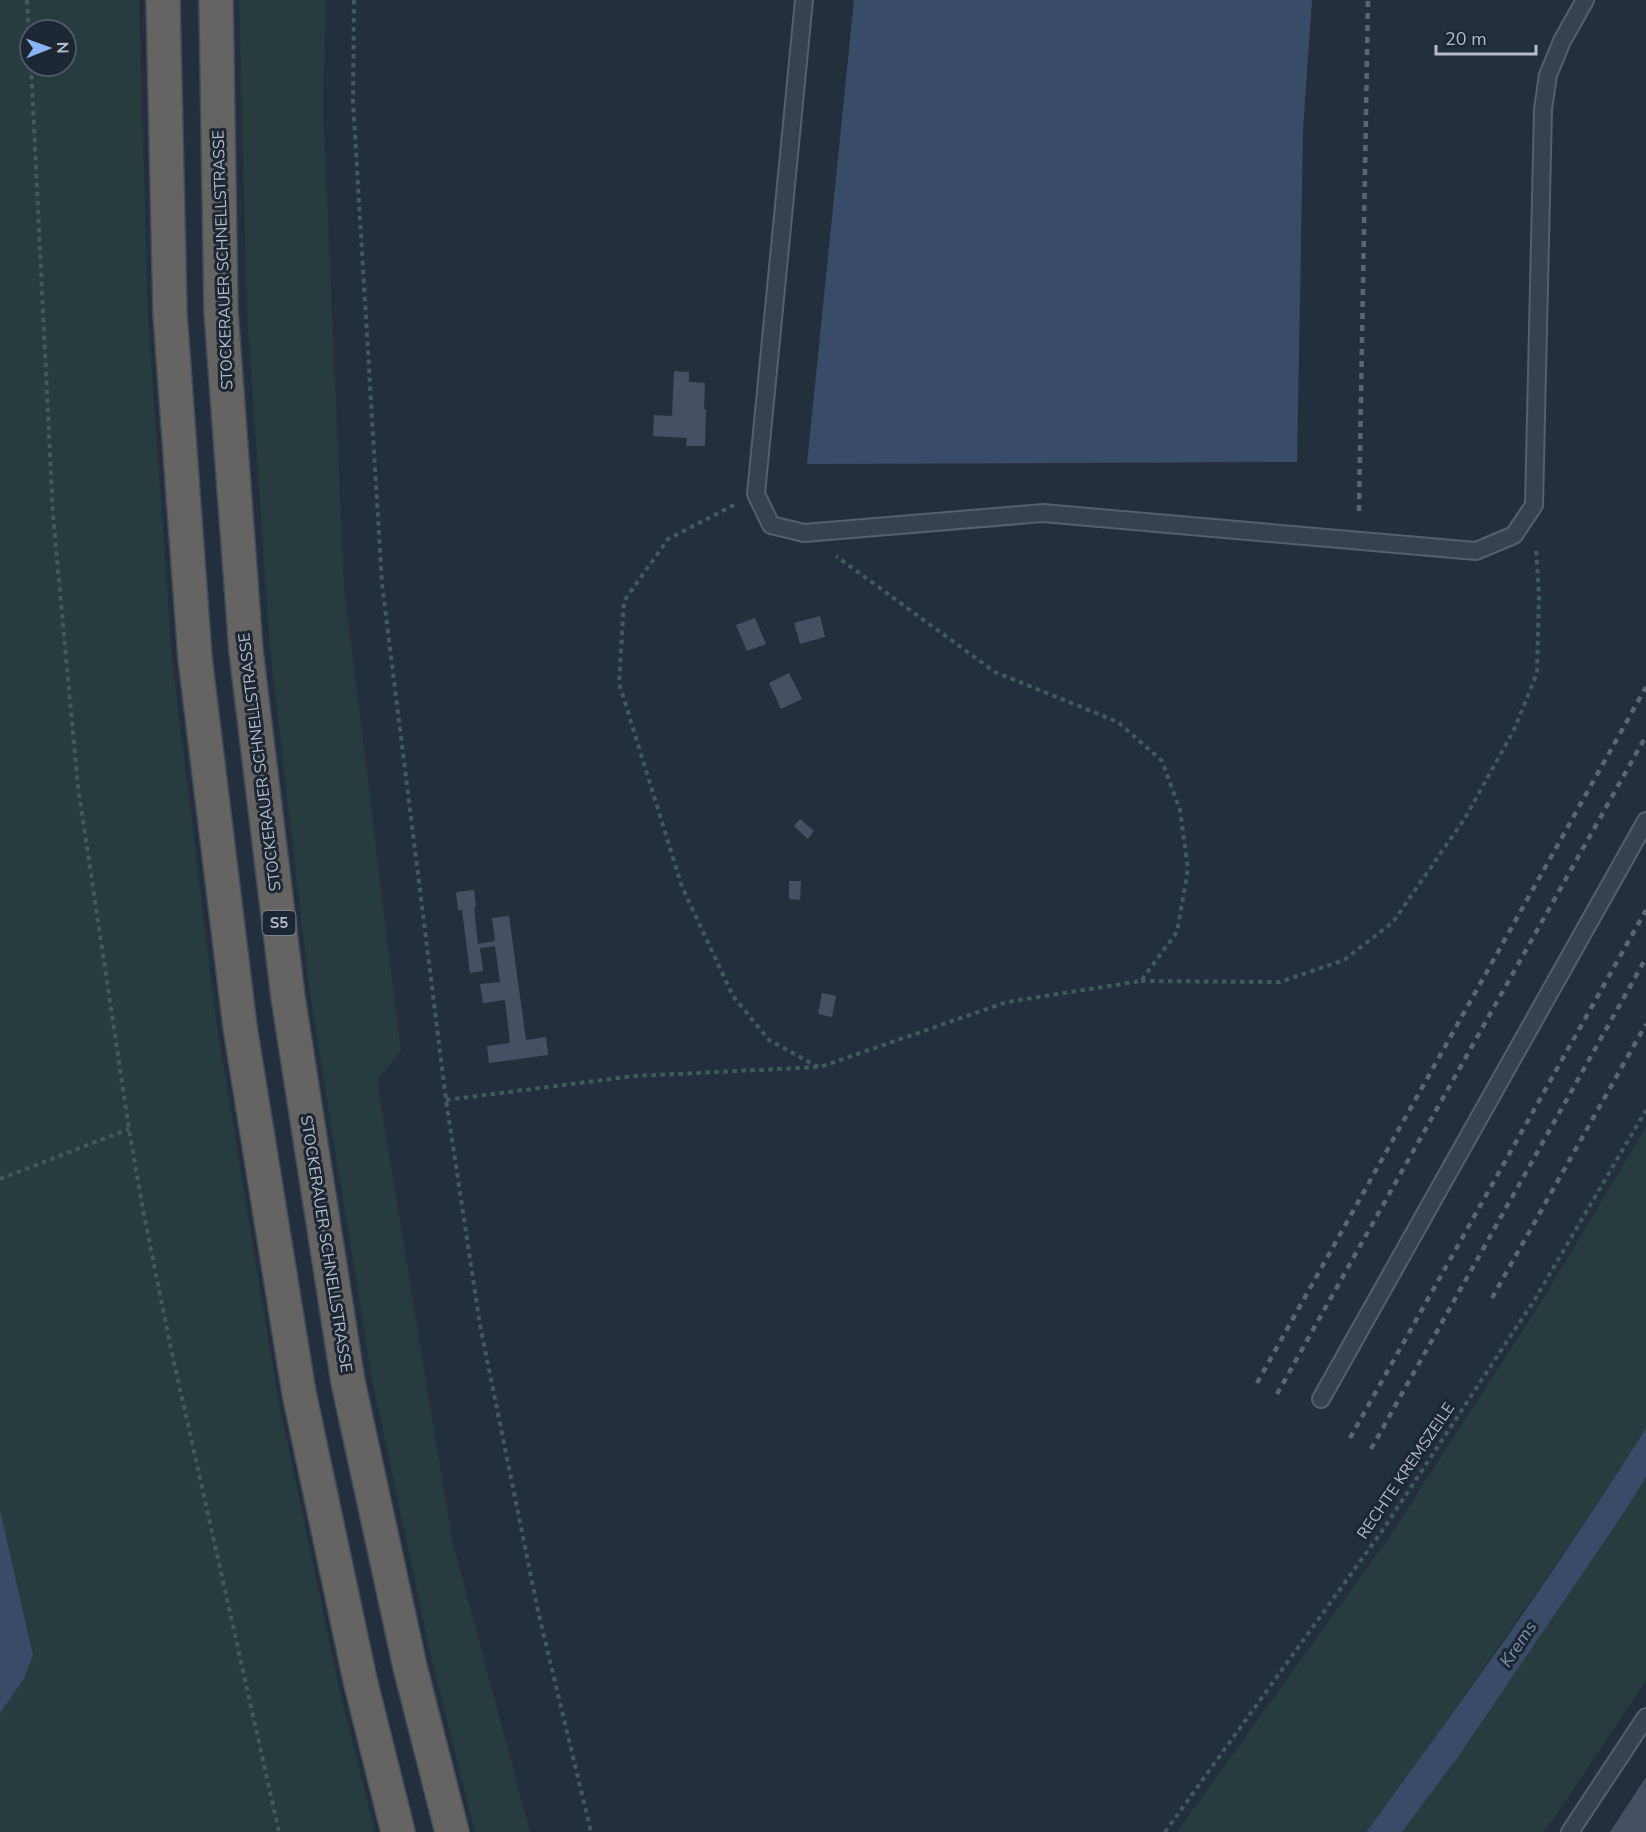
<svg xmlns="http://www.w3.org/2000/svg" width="1646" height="1832" font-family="'Nunito Sans',sans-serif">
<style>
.green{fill:#263c3f;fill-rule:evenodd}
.water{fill:#394c67}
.building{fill:#455162}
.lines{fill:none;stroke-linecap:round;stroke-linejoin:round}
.service-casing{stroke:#565f6c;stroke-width:20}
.trunk-casing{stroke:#434c59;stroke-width:36}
.path{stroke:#44595c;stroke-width:4;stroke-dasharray:4.5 4.5;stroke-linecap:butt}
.service{stroke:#38414e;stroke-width:16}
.trunk{stroke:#656462;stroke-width:33}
.rail{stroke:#5a6575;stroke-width:4.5;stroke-dasharray:6 6;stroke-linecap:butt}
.labels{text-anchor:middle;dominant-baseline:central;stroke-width:6;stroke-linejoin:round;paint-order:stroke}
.shield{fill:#1d2633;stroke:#878f9c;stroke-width:1.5}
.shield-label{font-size:15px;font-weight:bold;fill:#b4bcc9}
.street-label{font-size:16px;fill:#b4bcc9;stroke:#1d2633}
.water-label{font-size:18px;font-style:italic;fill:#7c92b1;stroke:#1d2633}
</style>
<rect width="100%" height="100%" fill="#242f3e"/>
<!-- green -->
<path class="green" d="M0,0H139L148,315L172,659L217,1027L278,1398L338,1683L375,1832H0V1713L24,1679L33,1655L0,1510ZM30,30H66V66H30Z
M239,0H326L323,107L344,587L401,1051L377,1081L452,1539L530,1832H475L432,1661L372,1379L310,994L270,648L247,311Z
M1646,1127V1428L1604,1495L1434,1739L1366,1832H1177L1390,1536L1543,1299Z
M1646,1477V1680L1553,1819L1543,1832H1402L1458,1757L1625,1511Z"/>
<!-- water -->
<path class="water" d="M854,0H1312L1303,130L1297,462L807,464Z
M1646,1428V1477L1625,1511L1458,1757L1402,1832H1366C1463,1700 1559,1567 1646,1428Z
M0,1510L33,1655L24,1679L0,1713Z"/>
<!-- building -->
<path class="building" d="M674,371L689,372V382L705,383L704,409H706L705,446H686L687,438L653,436L654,415L672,416Z
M820,616L825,637L800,644L794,623Z
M755,618L766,644L747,651L736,625Z
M789,673L802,699L781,709L769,683Z
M800,819L814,831L808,839L794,826Z
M789,881H801L800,900L789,899Z
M474,890L476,907L474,908L478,944L495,941L492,918L509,916L526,1040L546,1037L548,1055L489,1063L487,1046L510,1043L505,1000L483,1003L480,984L500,982L495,946L480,948L483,971L470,973L462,910H458L456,892Z
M822,993L836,996L832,1017L818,1014Z
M1646,1777V1832H1610Z"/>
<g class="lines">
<!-- service casing -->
<g class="service-casing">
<path id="service" d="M804,0L756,494L771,525L804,533L1043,513L1476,551L1514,535L1534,505L1543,109L1548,75L1562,41L1585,0
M1321,1399L1646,821
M1570,1832L1646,1717"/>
</g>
<!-- trunk casing -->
<g class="trunk-casing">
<path id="trunk" d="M163,0L170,314L195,658L240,1027L299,1393L360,1680L398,1832
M216,0L221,312L246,651L288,997L348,1382L410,1667L452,1832"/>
</g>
<!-- path -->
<path class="path" d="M27,0L30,54
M354,0L353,102L382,584L446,1100L480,1325L538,1611L591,1832
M31,66L53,516L78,787L129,1129L143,1210L170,1344L279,1832
M734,505L668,539L624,601L619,683L682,887L733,996L769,1040L818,1067
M1141,981L1280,982L1344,960L1393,922L1465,818L1514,730L1537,673L1539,595L1536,548
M446,1100L634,1076L820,1067L1007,1002L1141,981L1177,932L1188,869L1180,810L1162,761L1118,722L995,672L836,556
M0,1179L129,1129
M1165,1832L1382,1531L1535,1299L1646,1110"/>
<!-- service -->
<use href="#service" class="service"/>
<!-- trunk -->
<use href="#trunk" class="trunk"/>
<!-- rail -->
<path class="rail" d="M1359,511L1368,0
M1492,1298L1646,1024
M1257,1383L1646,687
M1277,1394L1646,736
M1350,1438L1646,910
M1371,1449L1646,958"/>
</g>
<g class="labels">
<!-- shield labels -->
<rect class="shield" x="262.5" y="911" width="33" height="24" rx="4.5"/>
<g class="shield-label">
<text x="279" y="923">S5</text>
</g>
<!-- street labels -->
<g class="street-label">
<text transform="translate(223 260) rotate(-92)">STOCKERAUER SCHNELLSTRASSE</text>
<text transform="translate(260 762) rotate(-97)">STOCKERAUER SCHNELLSTRASSE</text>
<text transform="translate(326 1244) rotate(81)">STOCKERAUER SCHNELLSTRASSE</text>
<text transform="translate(1406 1471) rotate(-56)">RECHTE KREMSZEILE</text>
</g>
<!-- water labels -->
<g class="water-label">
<text transform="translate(1518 1644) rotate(-56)">Krems</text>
</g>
</g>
<!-- north arrow -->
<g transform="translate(48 48) rotate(89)"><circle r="28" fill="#1d2633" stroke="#59626f" stroke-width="1.5"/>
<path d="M0-4.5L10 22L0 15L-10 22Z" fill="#8ab4f8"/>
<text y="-9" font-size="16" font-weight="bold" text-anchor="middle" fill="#b4bcc9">N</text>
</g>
<!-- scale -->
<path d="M1436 45v9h100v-9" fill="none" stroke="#b4bcc9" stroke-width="3"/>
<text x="1445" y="45" font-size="18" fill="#b4bcc9" stroke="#1d2633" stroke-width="4.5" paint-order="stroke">20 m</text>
</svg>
